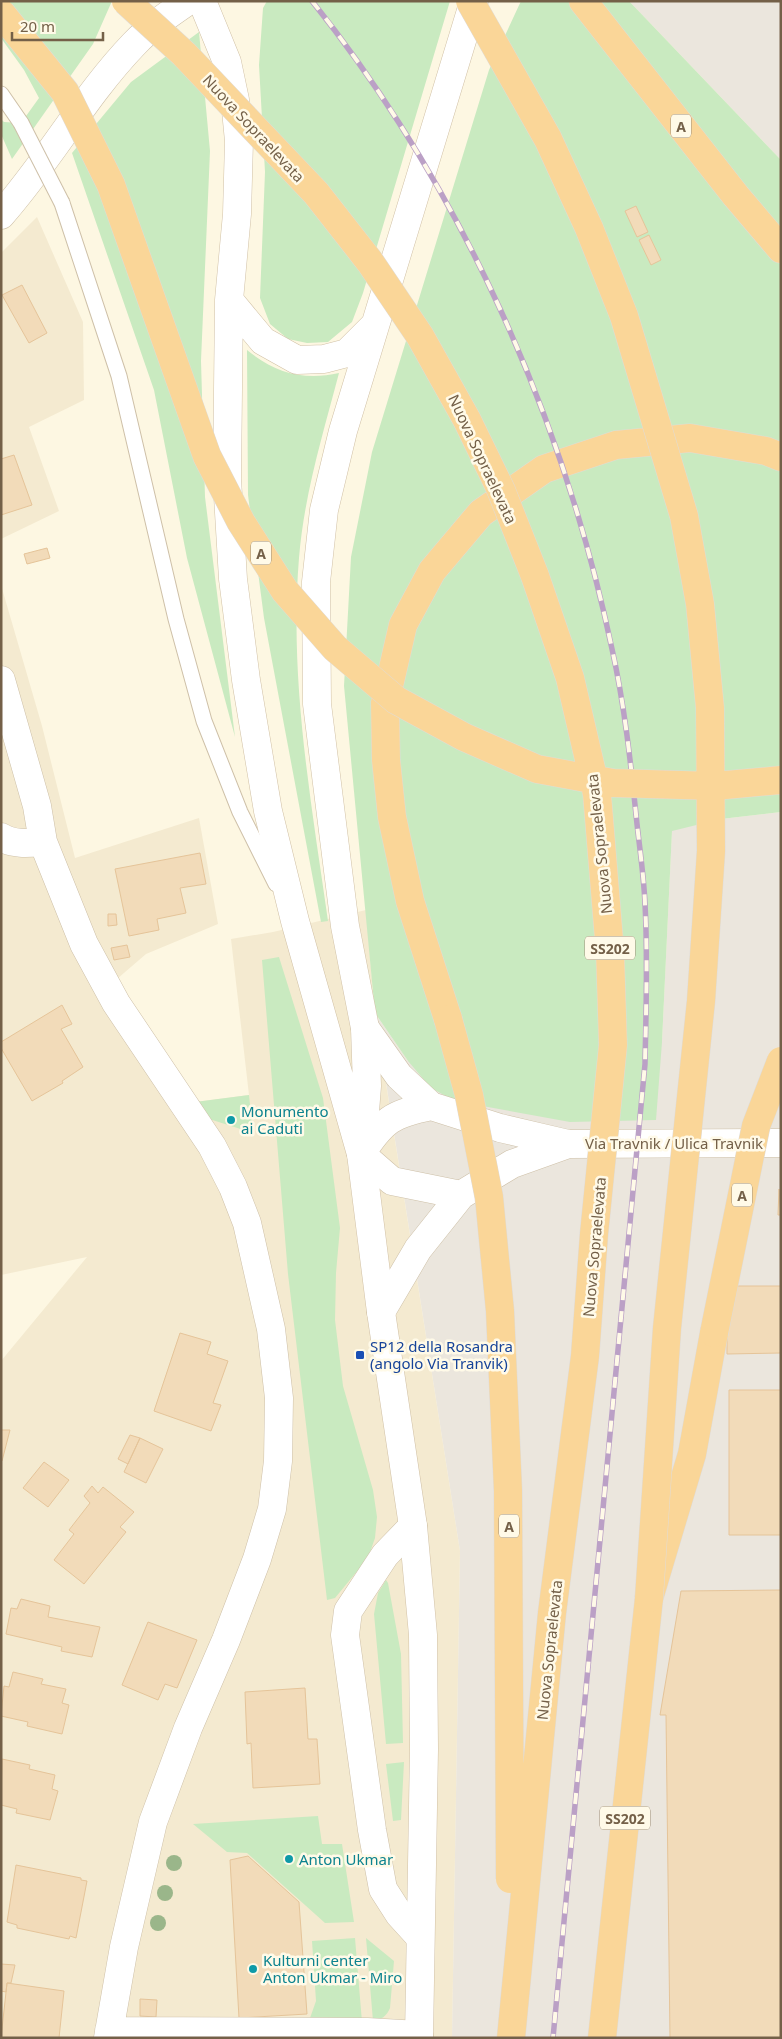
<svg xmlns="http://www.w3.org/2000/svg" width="782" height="2039" font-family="'Noto Sans',sans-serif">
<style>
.residential{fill:#f4ead0}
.industrial{fill:#ebe6dd}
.green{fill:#c9eac0}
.building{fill:#f2dbb9;stroke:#e5c499}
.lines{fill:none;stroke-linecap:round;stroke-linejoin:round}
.service-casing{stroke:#cec0a8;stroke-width:17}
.minor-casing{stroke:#cec0a8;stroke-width:29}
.tertiary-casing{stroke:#cec0a8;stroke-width:29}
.secondary-casing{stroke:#d1c1a6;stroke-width:29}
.trunk-casing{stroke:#e0dcd7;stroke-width:29}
.service{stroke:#fff;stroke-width:15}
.minor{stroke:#fff;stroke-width:28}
.tertiary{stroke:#fff;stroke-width:28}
.secondary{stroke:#fff;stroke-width:28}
.trunk{stroke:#fad698;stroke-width:28}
.rail-casing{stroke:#bba0c6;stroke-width:5.5}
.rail{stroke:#fffae8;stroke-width:4;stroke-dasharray:11;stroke-linecap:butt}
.service-bridge-casing{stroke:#cec0a8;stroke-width:17;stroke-linecap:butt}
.trunk-bridge-casing{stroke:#e0dcd7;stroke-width:29;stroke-linecap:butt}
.service-bridge{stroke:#fff;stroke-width:15}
.trunk-bridge{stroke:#fad698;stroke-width:28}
.tree{fill:#9ab68a}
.culture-dot{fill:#0f9aa8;stroke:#fffae8;stroke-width:2}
.transit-dot{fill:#1a4fb4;stroke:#fffae8;stroke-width:2}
.labels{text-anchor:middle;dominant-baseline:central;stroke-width:5;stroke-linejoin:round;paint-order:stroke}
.shield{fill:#fffae8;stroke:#9e8e78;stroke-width:1}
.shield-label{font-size:14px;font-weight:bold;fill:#746048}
.street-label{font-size:15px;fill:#746048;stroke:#fffae8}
.culture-label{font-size:15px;fill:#0d838f;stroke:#fffae8;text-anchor:start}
.transit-label{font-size:15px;fill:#164399;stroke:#fffae8;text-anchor:start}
</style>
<rect width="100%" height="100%" fill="#fdf7e2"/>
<!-- residential -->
<path class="residential" d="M37,217L83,322L84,400L29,427L59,511L1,539V253Z
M1,585L42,726L75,858L199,818L218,924L146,954L117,979L195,1102L249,1095L231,939L273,932L366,910L375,1014L460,1551L452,2038H1V1361L87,1257L1,1275Z"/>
<!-- industrial -->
<path class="industrial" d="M629,1H781V160Z
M781,812V2038H452L460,1551L375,1013L408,1061L662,1042L672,830L721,819Z"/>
<!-- green -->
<path class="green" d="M1,1H112L93,44L12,159L1,134V119L4,122L21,123L39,98L24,70L1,38Z
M267,1H450L363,293L352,322L328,342L307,343L288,339L270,324L260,298L265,172L259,65L263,8Z
M521,1H629L781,160V812L721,819L672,831L662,1042L656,1120L570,1122L455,1101L431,1088L408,1061L375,1013L344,686L351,557L372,452L489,70Z
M199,32L210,151L201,361L205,497L235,737L187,558L154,390L72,153L131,82Z
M247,350C275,373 304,381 339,373C323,434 304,495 299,558C289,680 311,801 328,921L321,922L264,618L248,495Z
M279,957L323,1098L340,1228L336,1273L335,1320L343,1386L373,1490L377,1517L375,1538L368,1558L335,1598L327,1600L288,1274L262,960Z
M249,1095L253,1133L203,1117L195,1102Z
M386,1580L388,1583L401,1654L403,1743L386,1744L374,1614L378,1593Z
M404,1762L401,1820L393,1821L386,1764Z
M318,1816L322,1844H342L354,1922L325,1923L247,1853L227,1852L193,1824Z
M355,1938L362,2022L325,2023L310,2018L316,2001L312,1941Z
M366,1938L394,1961L390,2008C387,2016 381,2020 373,2021Z"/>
<!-- building -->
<path class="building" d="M636,206L648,232L637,237L625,211Z
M649,235L661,260L651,265L639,240Z
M22,285L47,333L29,343L2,295Z
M14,455L32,505L1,515V459Z
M47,548L50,558L27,564L24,554Z
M200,853L206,884L180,888L186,913L157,919L159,930L129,936L115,869Z
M108,914H116L117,925L108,926Z
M127,945L130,957L114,960L111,948Z
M62,1005L72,1024L61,1029L83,1067L62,1081L63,1083L32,1101L1,1048V1042Z
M779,1189L781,1215H778Z
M727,1286H781V1353L727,1354Z
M180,1333L211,1342L207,1354L228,1361L213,1403L221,1405L211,1431L154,1411Z
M729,1390H781V1535H729Z
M1,1430H10L2,1461H1Z
M130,1435L140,1438L128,1464L118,1459Z
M140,1438L163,1449L146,1483L124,1472Z
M44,1462L69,1480L48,1507L23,1488Z
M92,1486L98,1493L103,1487L134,1512L120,1527L126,1532L84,1584L54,1560L74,1534L69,1530L90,1503L84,1496Z
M781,1590V2038H670L666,1715H660L681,1591Z
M21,1599L50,1606L48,1617L100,1627L92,1657L61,1651L62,1647L6,1634L11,1608L17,1609Z
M148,1622L197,1640L177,1688L165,1684L158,1700L122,1685Z
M13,1672L43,1679L41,1684L66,1689L62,1703L69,1705L62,1734L27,1726L28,1722L1,1716L4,1686L9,1687Z
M305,1688L308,1739H317L320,1784L253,1788L251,1743L247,1744L245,1692Z
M2,1759L30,1765L29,1769L55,1775L52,1789L58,1791L50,1820L16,1813L17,1809L1,1805Z
M248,1856L299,1902L307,2014L239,2018L230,1860Z
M16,1865L81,1878V1880L87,1881L76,1938L70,1936L69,1939L17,1928V1925L7,1922Z
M1,1964L15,1965L11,1983H7L6,1992L1,1991Z
M7,1983L64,1991L59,2038H1Z
M140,1999L157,2000L156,2017L140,2016Z"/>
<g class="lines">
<!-- service casing -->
<g class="service-casing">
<path id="service" d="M1,94L21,123
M62,203L119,376L176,619L204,721L240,812L276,884"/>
</g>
<!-- minor casing -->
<g class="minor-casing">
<path id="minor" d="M1,215C49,161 84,96 134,44C150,27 169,14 188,1
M1,680L37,806L43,842L84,944L116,1003L212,1146L233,1187L247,1223L271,1329L279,1398L278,1461L272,1509L257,1559L226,1640L188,1728L153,1822L124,1947L108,2038
M1,837C13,845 30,843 43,842
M413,1526L385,1555L348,1611L345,1635L372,1830L383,1889L399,1914L419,1936
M109,2031L367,2032L419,2035"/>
</g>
<!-- tertiary casing -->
<g class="tertiary-casing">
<path id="tertiary" d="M365,1028L399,1076L431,1106L500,1128L568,1144L781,1143
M431,1106C392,1114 383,1120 361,1154L392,1181L461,1195
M381,1312L418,1249L461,1195L512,1164L568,1144"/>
</g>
<!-- secondary casing -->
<g class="secondary-casing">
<path id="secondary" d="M202,1L227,62L235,100L239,141L237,214L229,300L227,479L233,579L246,680L268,811L295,921L361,1154L381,1312L413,1526L423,1635L424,1749L419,2038
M229,300L263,341L297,360L324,359L347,353L374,326
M363,1137L367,1086L365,1028L345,926L317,704L316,582L324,510L343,431L474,1"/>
</g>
<!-- trunk casing -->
<g class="trunk-casing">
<path id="trunk" d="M583,1L736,196L781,249
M448,1019L410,901L392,817L386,760L385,703L403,625L432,571L481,513L544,469L616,445L690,438L766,451L781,457
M602,2038L649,1598L692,1454L714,1333"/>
</g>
<!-- service -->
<use href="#service" class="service"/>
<!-- minor -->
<use href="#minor" class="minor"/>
<!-- tertiary -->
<use href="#tertiary" class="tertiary"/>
<!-- secondary -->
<use href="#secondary" class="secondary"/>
<!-- trunk -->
<use href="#trunk" class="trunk"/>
<!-- rail casing -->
<g class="rail-casing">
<path id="rail" d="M312,1C461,188 563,416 612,649C625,707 631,766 637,824C640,851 644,878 645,904C648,957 646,1011 645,1064L553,2038"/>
</g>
<!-- rail -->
<use href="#rail" class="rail"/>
<!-- service-bridge casing -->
<g class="service-bridge-casing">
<path id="service-bridge" d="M21,123L62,203"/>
</g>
<!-- trunk-bridge casing -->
<g class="trunk-bridge-casing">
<path id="trunk-bridge" d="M126,1L184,54L316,193L370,262L420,336L467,420L501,490L535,576L570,678L597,794L610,952L613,1045L594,1234L585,1356L552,1613L511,2038
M470,1L548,139L589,228L624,316L684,516L700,604L710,708L711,851L701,1001L667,1328L649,1598
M1,13L65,92L111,185L207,456L241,522L285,591L335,648L396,700L464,737L537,769L613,783L715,786L781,780
M448,1019L469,1095L489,1197L500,1311L508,1491L510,1879
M714,1333L756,1126L781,1061"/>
</g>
<!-- service-bridge -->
<use href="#service-bridge" class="service-bridge"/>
<!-- trunk-bridge -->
<use href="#trunk-bridge" class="trunk-bridge"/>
</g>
<!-- trees -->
<g class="tree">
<circle cx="174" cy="1863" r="8"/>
<circle cx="165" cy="1893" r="8"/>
<circle cx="158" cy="1923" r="8"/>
</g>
<!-- markers -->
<g class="culture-dot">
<circle cx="231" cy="1120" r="5"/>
<circle cx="289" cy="1859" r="5"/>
<circle cx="253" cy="1969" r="5"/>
</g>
<rect class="transit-dot" x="355" y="1350" width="10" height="10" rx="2.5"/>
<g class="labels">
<!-- shield labels -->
<g class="shield">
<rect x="671" y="114.5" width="20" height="23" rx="4"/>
<rect x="251" y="541.5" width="20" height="23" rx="4"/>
<rect x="585" y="936.5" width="50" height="23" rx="4"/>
<rect x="732" y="1183.5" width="20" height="23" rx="4"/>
<rect x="499" y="1514.5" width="20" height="23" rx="4"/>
<rect x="600" y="1806.5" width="50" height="23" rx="4"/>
</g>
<g class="shield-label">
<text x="681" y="126">A</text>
<text x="261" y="553">A</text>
<text x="610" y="948">SS202</text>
<text x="742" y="1195">A</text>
<text x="509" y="1526">A</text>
<text x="625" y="1818">SS202</text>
</g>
<!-- street labels -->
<g class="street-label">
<text transform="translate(254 128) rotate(47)">Nuova Sopraelevata</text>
<text transform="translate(483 459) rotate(65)">Nuova Sopraelevata</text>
<text transform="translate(599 844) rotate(-96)">Nuova Sopraelevata</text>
<text x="674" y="1143">Via Travnik / Ulica Travnik</text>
<text transform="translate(594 1247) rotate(-85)">Nuova Sopraelevata</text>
<text transform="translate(549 1650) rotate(-84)">Nuova Sopraelevata</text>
</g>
<!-- culture labels -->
<g class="culture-label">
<text x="241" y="1111">Monumento<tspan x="241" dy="17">ai Caduti</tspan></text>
<text x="299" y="1859">Anton Ukmar</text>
<text x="263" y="1960">Kulturni center<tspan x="263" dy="17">Anton Ukmar - Miro</tspan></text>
</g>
<!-- transit labels -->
<g class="transit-label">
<text x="370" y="1346">SP12 della Rosandra<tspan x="370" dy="17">(angolo Via Tranvik)</tspan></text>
</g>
</g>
<!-- border -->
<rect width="782" height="2039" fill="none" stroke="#746048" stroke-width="5"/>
<!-- scale -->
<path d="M12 32v8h91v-8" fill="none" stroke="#746048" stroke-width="2.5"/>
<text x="20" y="32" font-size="15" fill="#746048" stroke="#fffae8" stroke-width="4" paint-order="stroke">20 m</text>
</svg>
